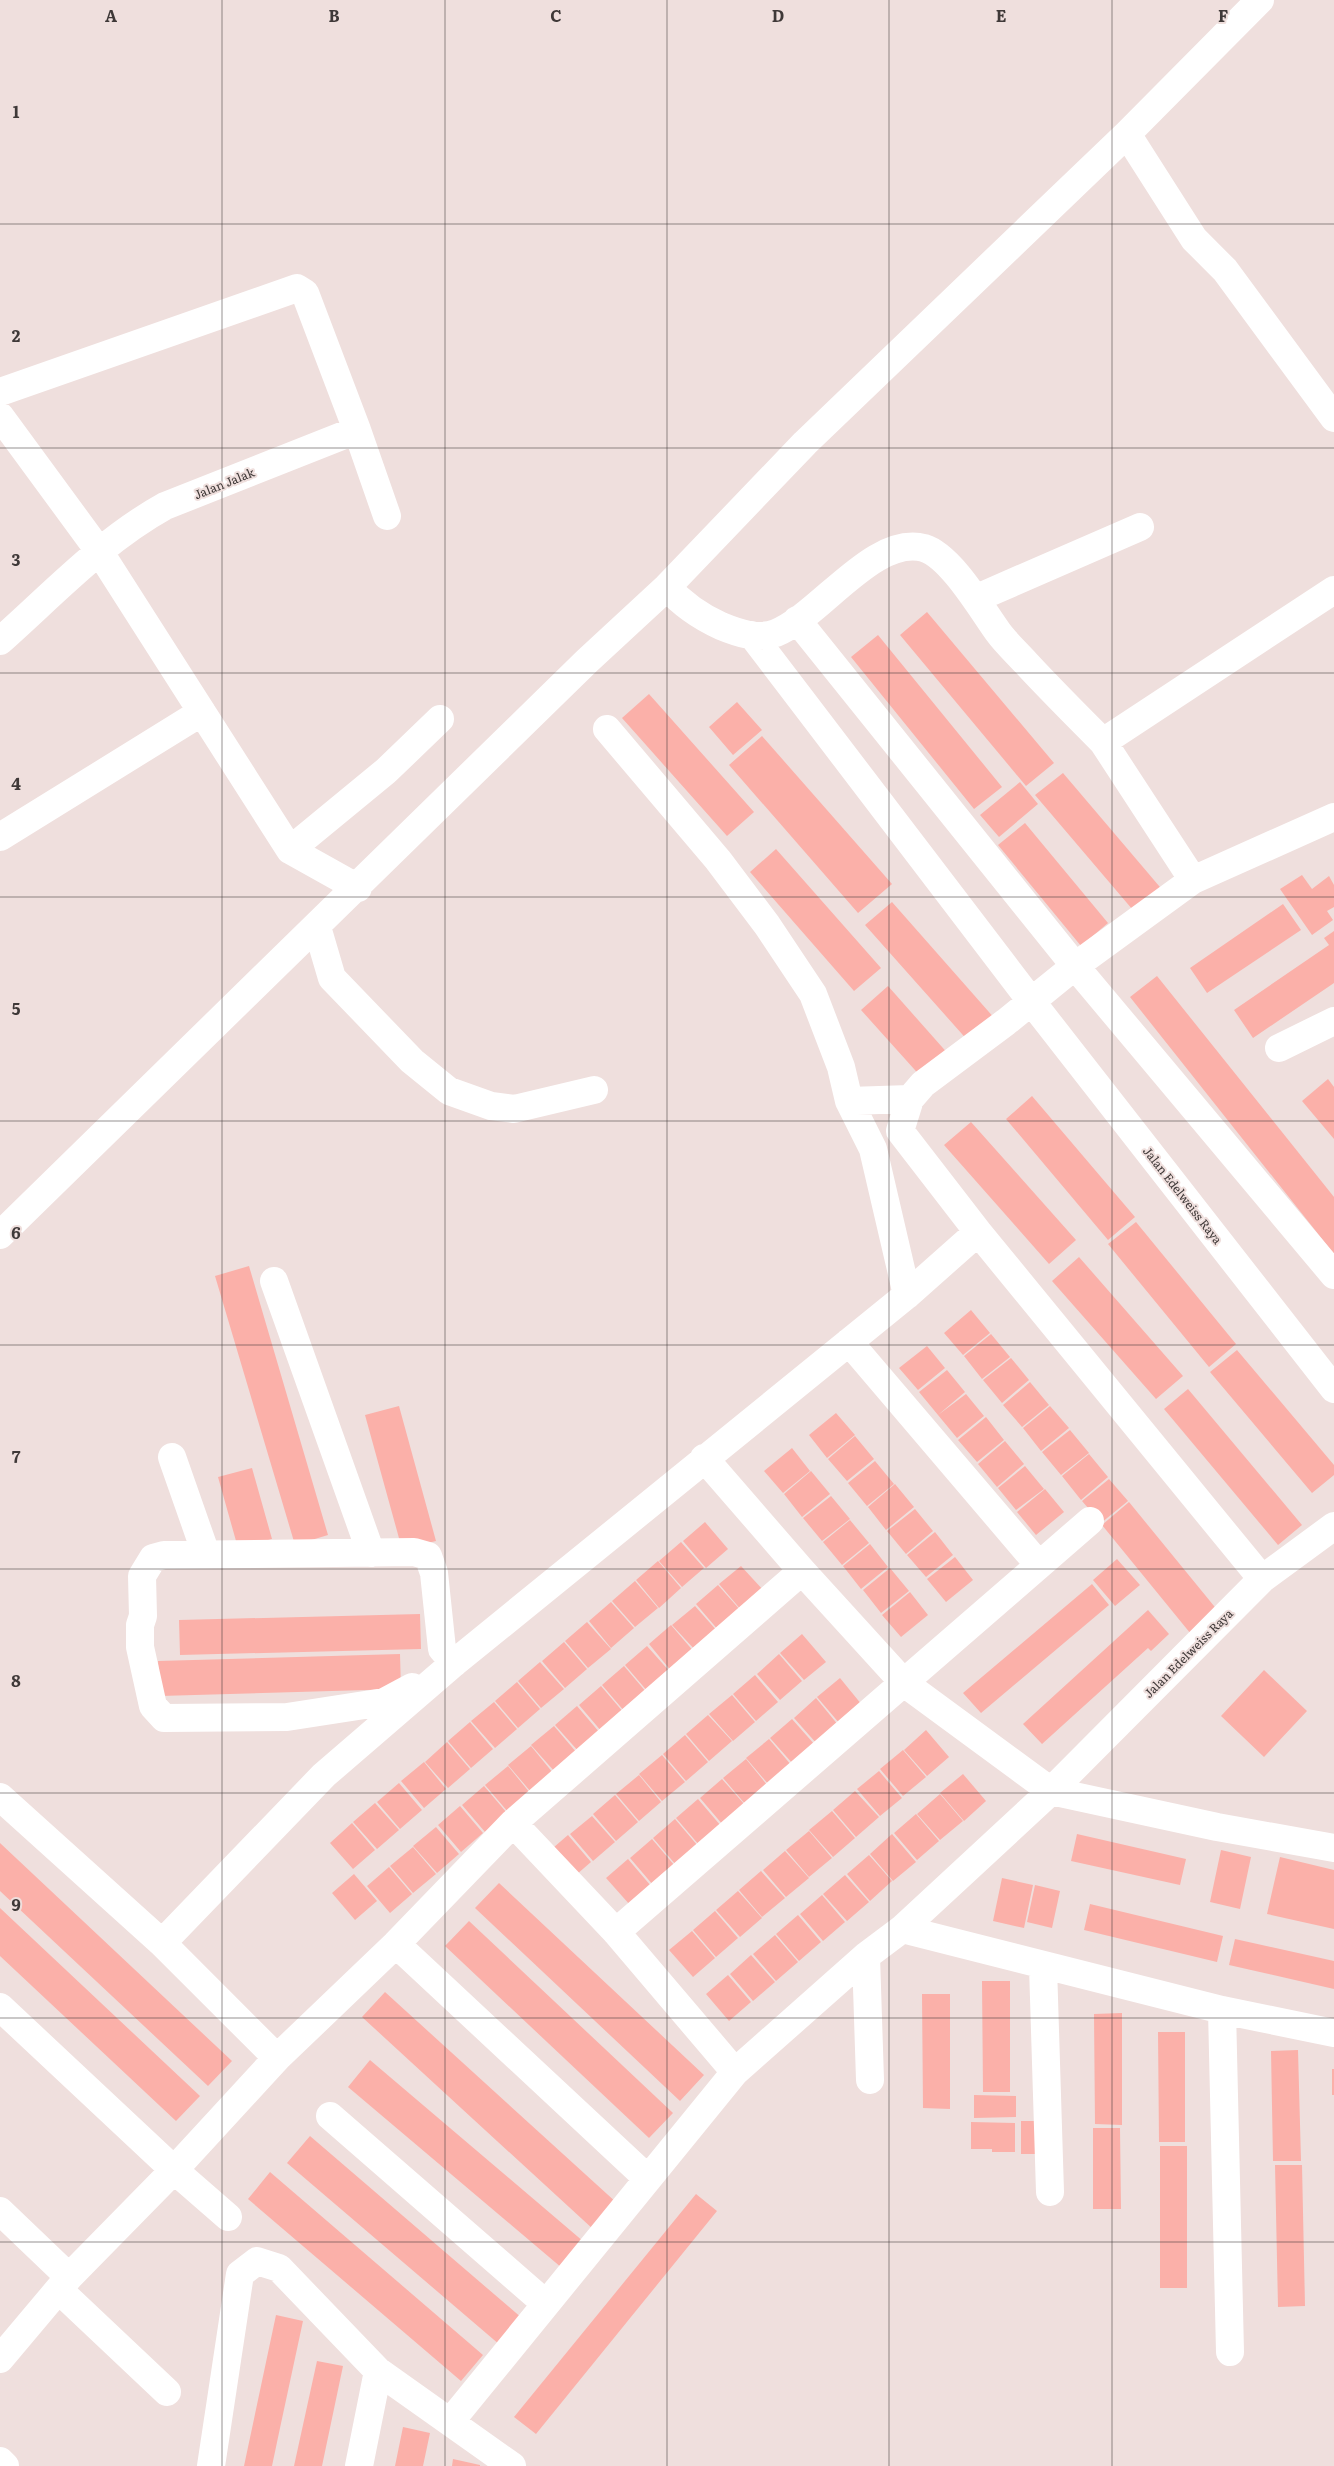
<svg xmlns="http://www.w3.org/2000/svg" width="1334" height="2466" font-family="Literata,serif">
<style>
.building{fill:#fbb0a9}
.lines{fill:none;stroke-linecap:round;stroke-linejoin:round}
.minor{stroke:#fff;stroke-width:28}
.grid{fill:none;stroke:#3f3938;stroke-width:1;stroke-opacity:0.55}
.labels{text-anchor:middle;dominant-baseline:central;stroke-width:4;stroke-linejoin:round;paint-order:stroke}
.street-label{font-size:12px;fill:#3f3938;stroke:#efdfdd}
.grid-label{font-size:16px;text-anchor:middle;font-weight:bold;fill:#3f3938;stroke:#efdfdd;stroke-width:4;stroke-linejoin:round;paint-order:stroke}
</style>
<rect width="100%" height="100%" fill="#efdfdd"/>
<!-- building -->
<path class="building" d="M927,612L1054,763L1026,786L900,635Z
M878,635L1002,787L974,809L851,657Z
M649,694L754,812L727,836L622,718Z
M737,702L762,730L733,755L709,727Z
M762,736L892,884L858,913L729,765Z
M1063,773L1165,893L1138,916L1035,795Z
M1020,782L1038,804L999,837L980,815Z
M1025,823L1108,923L1081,946L998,845Z
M776,849L881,968L854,991L750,872Z
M1302,875L1312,889L1329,876L1334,885V907L1327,911L1333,920L1312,935L1280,889Z
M892,902L996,1020L970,1043L865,925Z
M1283,904L1301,930L1207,993L1190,968Z
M1334,931V983L1253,1038L1234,1010L1329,945L1324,938Z
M1157,976L1334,1197V1254L1130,997Z
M888,986L950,1056L923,1079L861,1010Z
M1328,1079L1334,1087V1139L1302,1101Z
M1032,1096L1135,1217L1108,1240L1006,1119Z
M971,1122L1076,1240L1049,1264L944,1145Z
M1136,1222L1236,1344L1209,1367L1108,1244Z
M1079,1257L1183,1376L1156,1399L1052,1281Z
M249,1266L328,1535L295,1545L215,1276Z
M971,1310L990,1333L963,1355L944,1333Z
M991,1334L1010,1357L982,1379L964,1356Z
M927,1346L945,1368L918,1390L899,1368Z
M1237,1350L1334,1465V1475L1312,1493L1210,1372Z
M1011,1358L1029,1380L1002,1403L983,1380Z
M947,1370L965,1392L938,1415L919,1392Z
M1030,1382L1049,1405L1022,1427L1003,1405Z
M1188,1389L1302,1525L1278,1545L1164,1409Z
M966,1394L984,1416L957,1438L938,1415Z
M399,1406L436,1541L402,1549L365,1415Z
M1050,1406L1069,1428L1041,1451L1023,1428Z
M836,1413L855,1435L827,1458L809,1435Z
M986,1417L1004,1440L977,1462L958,1440Z
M1070,1430L1089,1453L1061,1475L1042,1452Z
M855,1436L874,1459L847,1481L828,1459Z
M1005,1441L1024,1464L997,1487L978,1464Z
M792,1448L810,1471L783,1493L764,1471Z
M1089,1454L1108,1477L1081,1500L1062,1476Z
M875,1461L894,1484L867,1506L848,1483Z
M1025,1466L1044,1489L1016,1510L998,1488Z
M252,1468L272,1539L238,1548L218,1477Z
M811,1471L830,1494L802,1517L784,1494Z
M1109,1479L1128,1501L1101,1523L1082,1501Z
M895,1484L914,1507L886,1530L868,1507Z
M1045,1489L1064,1512L1036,1535L1017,1512Z
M831,1496L850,1519L822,1541L803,1518Z
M1129,1502L1223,1617L1195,1639L1102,1525Z
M915,1509L933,1531L906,1554L887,1531Z
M850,1520L869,1543L842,1565L823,1542Z
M705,1522L728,1549L706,1568L683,1541Z
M935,1532L953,1555L926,1577L907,1555Z
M681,1542L704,1568L682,1587L659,1561Z
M870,1544L888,1567L861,1589L843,1566Z
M955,1557L973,1580L946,1602L927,1579Z
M1117,1559L1140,1585L1115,1606L1093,1580Z
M658,1561L681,1588L659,1608L636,1580Z
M741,1566L765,1592L742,1611L719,1584Z
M890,1568L909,1591L881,1613L863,1590Z
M635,1581L658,1608L635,1627L612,1601Z
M1092,1584L1109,1605L981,1713L963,1693Z
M718,1585L742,1612L719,1631L696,1604Z
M910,1592L928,1615L901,1637L882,1615Z
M611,1602L634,1628L611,1648L589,1621Z
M695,1606L718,1632L696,1651L672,1625Z
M1148,1610L1169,1634L1151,1651L1148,1648L1042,1744L1023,1724Z
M420,1614L421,1649L180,1655L179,1620Z
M587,1622L611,1649L588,1668L565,1641Z
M671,1625L695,1653L672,1672L649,1644Z
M802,1634L826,1662L804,1680L780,1653Z
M564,1642L587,1669L565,1688L542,1661Z
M647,1646L671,1673L648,1692L625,1665Z
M400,1654L401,1689L160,1696L158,1661Z
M779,1654L802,1681L780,1700L757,1674Z
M540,1662L564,1689L541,1708L518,1681Z
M624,1666L647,1693L625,1712L602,1685Z
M1264,1670L1307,1711L1264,1757L1221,1716Z
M755,1675L778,1702L756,1721L733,1694Z
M840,1678L862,1705L840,1724L817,1697Z
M517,1682L540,1709L518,1728L495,1701Z
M601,1686L624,1713L602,1732L579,1705Z
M732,1695L755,1722L733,1741L709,1714Z
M816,1698L839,1726L817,1744L794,1718Z
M494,1702L517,1729L495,1748L471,1721Z
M577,1706L600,1733L579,1752L555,1725Z
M708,1715L732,1741L709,1761L686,1734Z
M792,1719L815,1745L793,1764L770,1738Z
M470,1722L493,1749L471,1768L448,1741Z
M554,1726L577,1753L555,1772L531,1745Z
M926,1730L949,1757L927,1776L904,1750Z
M685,1735L708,1762L686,1781L663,1754Z
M769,1739L792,1766L769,1785L746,1758Z
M447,1742L470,1769L448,1788L425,1762Z
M531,1746L553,1773L531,1792L508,1765Z
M903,1750L926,1777L903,1796L880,1769Z
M662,1755L685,1782L662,1801L639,1774Z
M746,1759L768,1786L746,1805L723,1778Z
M424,1762L446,1789L424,1808L401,1781Z
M508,1766L530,1793L508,1812L485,1785Z
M879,1771L902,1798L880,1816L857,1789Z
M963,1774L986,1801L964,1821L940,1793Z
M639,1775L661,1802L639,1821L616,1794Z
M722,1779L745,1805L723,1825L700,1798Z
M399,1783L422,1810L400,1829L377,1802Z
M484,1786L507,1813L485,1832L462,1805Z
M855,1791L879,1817L856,1837L833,1810Z
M940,1794L963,1821L940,1840L917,1814Z
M615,1795L638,1822L616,1841L593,1814Z
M698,1799L721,1826L699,1845L676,1818Z
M375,1803L399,1830L377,1849L353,1822Z
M460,1806L483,1833L461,1852L438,1825Z
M832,1811L855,1838L833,1857L809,1830Z
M916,1814L939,1841L917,1860L894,1833Z
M592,1816L615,1842L593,1861L570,1834Z
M675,1819L698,1846L676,1865L653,1838Z
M352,1823L375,1850L353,1869L330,1843Z
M436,1827L459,1854L437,1873L413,1846Z
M809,1831L832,1858L809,1877L786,1850Z
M892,1834L916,1862L893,1881L870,1854Z
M1077,1834L1186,1859L1180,1885L1071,1861Z
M568,1835L591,1862L569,1881L546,1854Z
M652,1839L675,1866L653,1885L630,1858Z
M0,1843L232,2061L208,2086L0,1891Z
M413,1847L436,1874L413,1893L390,1866Z
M1221,1850L1251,1857L1240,1909L1210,1902Z
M785,1851L809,1878L786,1897L763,1870Z
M869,1855L892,1881L870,1901L847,1874Z
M1280,1857L1334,1870V1929L1267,1914Z
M628,1859L651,1886L630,1905L606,1878Z
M389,1867L412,1894L390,1913L367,1886Z
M761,1871L785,1898L762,1917L739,1890Z
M354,1874L377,1901L355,1920L332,1893Z
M845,1875L869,1902L847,1921L823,1894Z
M1002,1878L1033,1885L1024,1928L993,1921Z
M499,1883L704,2075L680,2101L475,1908Z
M1035,1885L1060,1891L1052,1928L1027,1922Z
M738,1891L762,1918L740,1937L716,1910Z
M822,1895L845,1922L823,1941L800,1914Z
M1090,1904L1223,1936L1217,1962L1084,1930Z
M0,1908L200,2096L176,2121L0,1956Z
M715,1911L738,1938L716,1957L693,1930Z
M798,1915L821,1942L799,1961L776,1934Z
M469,1921L673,2113L649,2138L445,1946Z
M692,1931L715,1958L693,1977L669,1950Z
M775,1935L798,1962L776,1981L753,1954Z
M1235,1939L1334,1961V1989L1229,1965Z
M751,1955L775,1982L753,2001L730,1974Z
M728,1975L751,2002L729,2021L706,1994Z
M982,1981H1010V2092H983Z
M385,1992L618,2204L594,2230L362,2017Z
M922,1994H950V2109L923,2108Z
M1122,2013V2125L1095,2124L1094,2014Z
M1158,2032H1185V2142H1159Z
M1298,2050L1301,2161H1273L1271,2051Z
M370,2060L584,2242L562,2268L348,2087Z
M1332,2069H1334V2095H1332Z
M974,2095L1016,2096V2117L974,2118Z
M1021,2121H1036V2154H1021Z
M971,2122L1015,2123V2152H992V2149H971Z
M1093,2128H1120L1121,2209H1093Z
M310,2136L523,2319L500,2345L287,2163Z
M1160,2146H1187V2288H1160Z
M1275,2165H1302L1305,2306L1278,2307Z
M270,2172L483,2355L461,2381L248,2199Z
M696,2194L717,2211L536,2434L514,2417Z
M276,2315L303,2321L280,2428L272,2466H244Z
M317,2361L343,2366L322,2466H294Z
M403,2427L430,2433L423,2466H395Z
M453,2459L480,2465V2466H452Z"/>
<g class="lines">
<!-- minor -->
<path class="minor" d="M1127,134L1194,239L1225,270L1334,418
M0,392L297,288L305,293L357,430L387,516
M0,416L99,551L290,850L358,888
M667,587C683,605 699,616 721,626C738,633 758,640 776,633C821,615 873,535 924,548C951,556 982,610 998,632C1006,643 1017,653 1026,663C1051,690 1077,716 1103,742
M977,598L1140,527
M797,620L1075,966L1334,1275
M752,635L1031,1001L1334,1389
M0,641C53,594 102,541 165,506L357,430
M607,729L718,860L767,925L813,994L841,1067L849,1101L873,1149L907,1295
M0,837L202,712
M290,850L386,771L440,719
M1193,880L1334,817
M317,927L332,978L412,1061L449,1091L491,1106L514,1109L594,1090
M1279,1048L1334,1021
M849,1101L910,1099
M0,1235L587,661L667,587L805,443L1127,134L1260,0
M274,1281L371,1553
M849,1342L1039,1565
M172,1457L206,1554
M704,1458L802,1571L904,1683L1051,1791L1217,1827L1334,1848
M1262,1579L978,1232L900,1131L910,1099L923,1084L1006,1022L1075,966L1193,880L1103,742L1334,590
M412,1687L384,1702L287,1717L164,1718L153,1706L140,1647V1625L143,1616L142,1576L153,1558L164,1555L414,1552L428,1556L434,1573L442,1649L454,1663
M0,1797L162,1943L277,2058
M513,1823L616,1932L735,2072
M902,1929L1222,2010L1334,2033
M616,1932L1090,1521
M162,1943L324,1775L454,1663L907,1295L978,1232
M396,1944L648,2179
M866,1956L870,2080
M1043,1966L1050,2192
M0,2007L174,2170L228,2217
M1222,2010L1230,2352
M330,2116L546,2304
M0,2211L69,2277
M59,2290L167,2392
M0,2359L69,2277L174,2170L277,2058L396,1944L513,1823L802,1571
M450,2422L735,2072L866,1956L902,1929L1051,1791L1262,1579L1334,1526
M0,2461L5,2466
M211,2466L240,2274L257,2261L279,2268L378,2371
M359,2466L378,2371L512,2466"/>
</g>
<!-- grid -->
<path class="grid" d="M222,0V2466M445,0V2466M667,0V2466M889,0V2466M1112,0V2466M0,224H1334M0,448H1334M0,673H1334M0,897H1334M0,1121H1334M0,1345H1334M0,1569H1334M0,1793H1334M0,2018H1334M0,2242H1334"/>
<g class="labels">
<!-- street labels -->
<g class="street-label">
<text transform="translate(224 483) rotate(-22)">Jalan Jalak</text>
<text transform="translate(1183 1195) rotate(52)">Jalan Edelweiss Raya</text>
<text transform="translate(1188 1653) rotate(-45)">Jalan Edelweiss Raya</text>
</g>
</g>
<g class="grid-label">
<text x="111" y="22">A</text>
<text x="334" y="22">B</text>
<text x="556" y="22">C</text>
<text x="778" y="22">D</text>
<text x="1001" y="22">E</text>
<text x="1223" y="22">F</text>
<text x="16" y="118">1</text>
<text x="16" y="342">2</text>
<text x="16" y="566">3</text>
<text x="16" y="790">4</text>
<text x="16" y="1015">5</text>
<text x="16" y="1239">6</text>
<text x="16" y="1463">7</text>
<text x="16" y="1687">8</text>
<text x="16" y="1911">9</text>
</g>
</svg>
